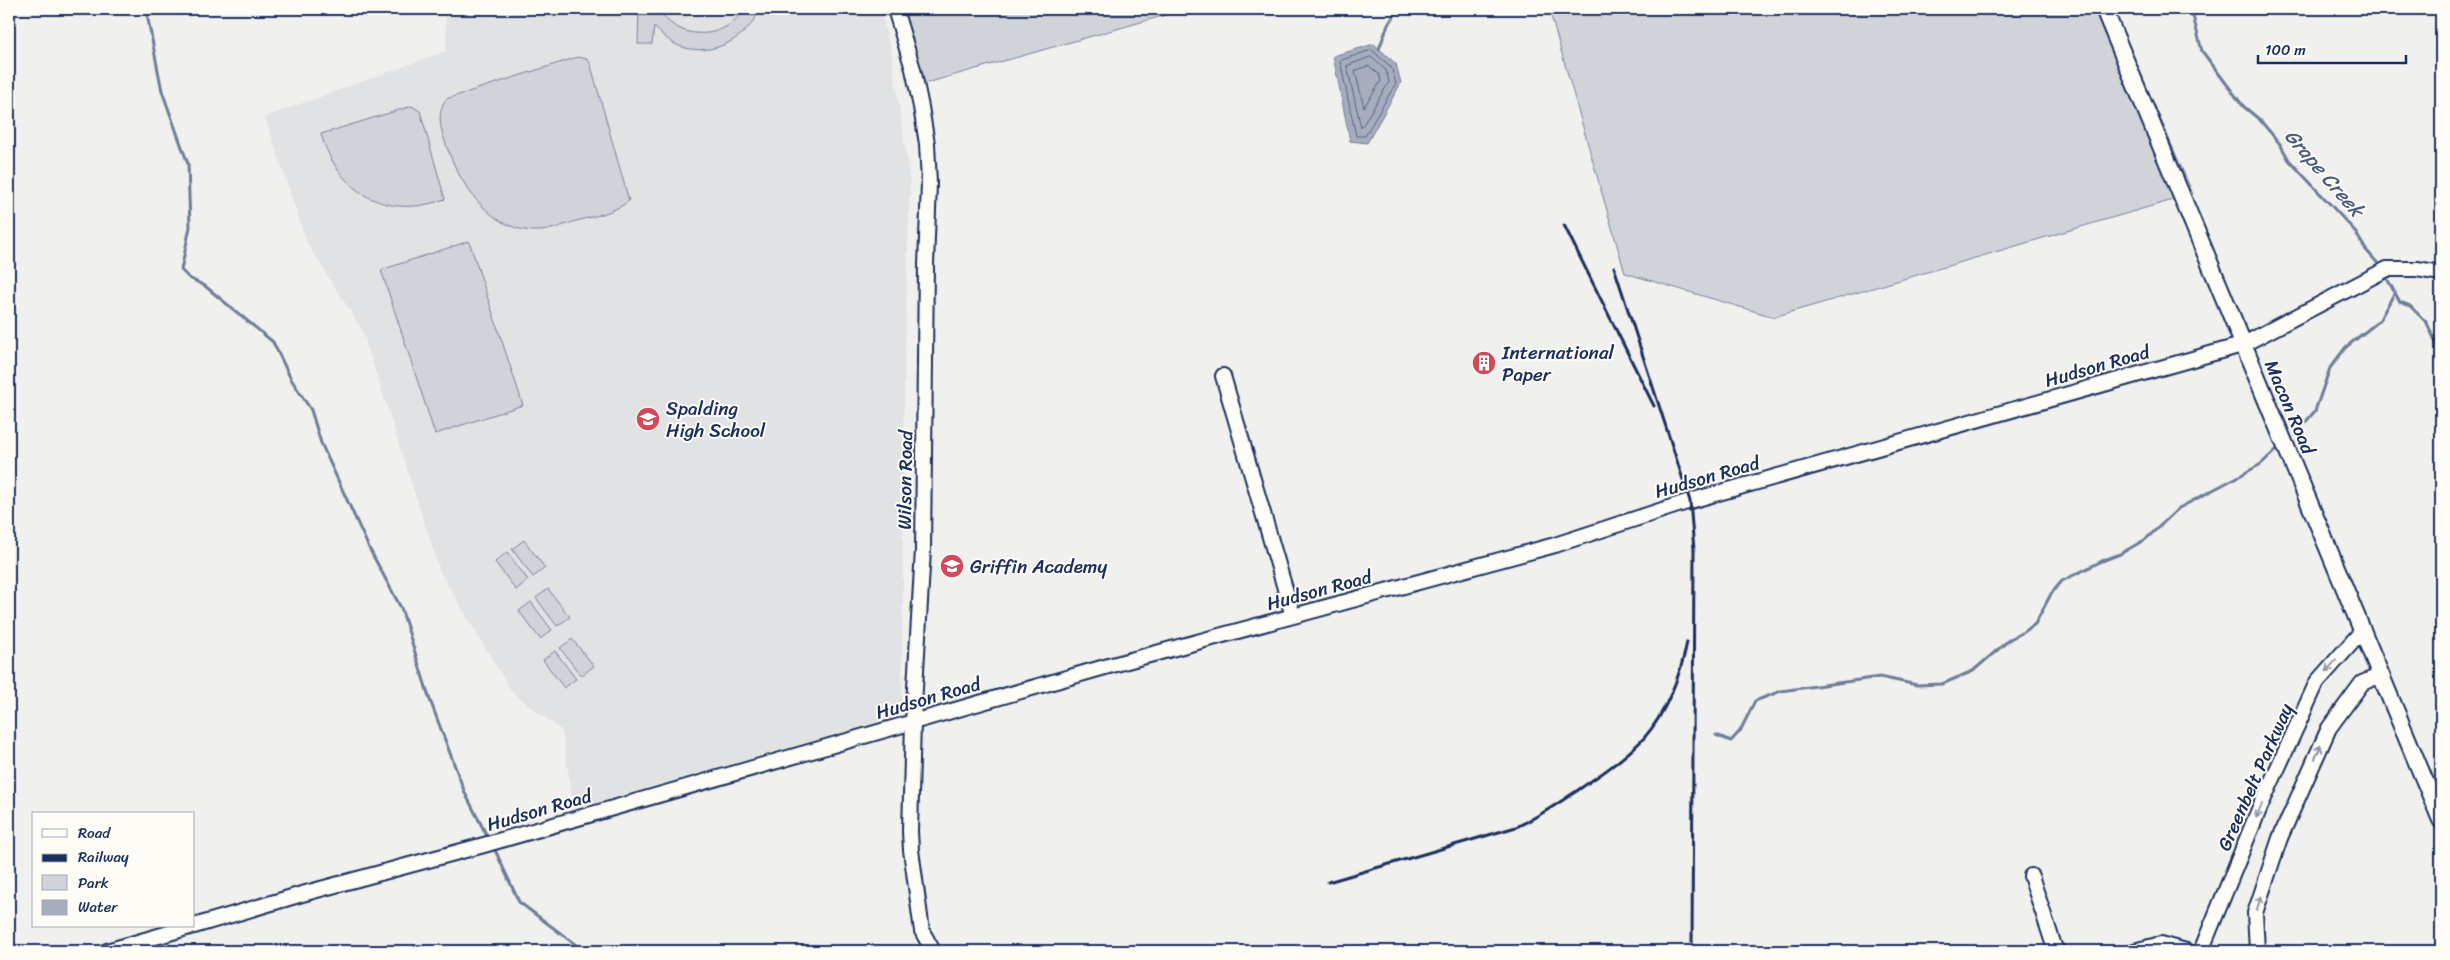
<svg xmlns="http://www.w3.org/2000/svg" width="2450" height="960" font-family="Sriracha,sans-serif">
<style>
.built{fill:#e0e2e3}
.green{fill:#d0d3d8;stroke:#76819b}
.water{fill:#a7adbd;stroke:#6f7b97}
.lines{fill:none;stroke-linecap:round;stroke-linejoin:round}
.shore{stroke:#536184;stroke-width:1}
.stream{stroke:#6f7b97;stroke-width:3}
.minor-casing{stroke:#1b2f5e;stroke-width:18}
.major-casing{stroke:#1b2f5e;stroke-width:20}
.minor{stroke:#fdfcf7;stroke-width:14}
.major{stroke:#fdfcf7;stroke-width:16}
.rail{stroke:#1b2f5e;stroke-width:3}
.oneway{stroke:#8c96aa}
.labels{text-anchor:middle;dominant-baseline:central;stroke-width:4;stroke-linejoin:round;paint-order:stroke}
.poi-label{font-size:19px;fill:#1b2f5e;stroke:#fdfcf7;text-anchor:start}
.street-label{font-size:19px;fill:#1b2f5e;stroke:#fdfcf7}
.water-label{font-size:20px;font-style:italic;fill:#4c5b7f;stroke:#fdfcf7}
</style>
<rect width="100%" height="100%" fill="#f0f0ee"/>
<filter id="ink" filterUnits="userSpaceOnUse"><feTurbulence type="fractalNoise" baseFrequency=".02" numOctaves="2"/><feDisplacementMap in="SourceGraphic" scale="10" xChannelSelector="R" yChannelSelector="G"/><feConvolveMatrix kernelMatrix="1 2 1 2 8 2 1 2 1" color-interpolation-filters="sRGB"/></filter>
<g filter="url(#ink)">
<!-- built -->
<path class="built" d="M446,9H879L890,45L910,180L904,382L902,715L574,809L562,731L512,692L441,574L362,330L307,243L265,117L446,51Z"/>
<!-- green -->
<path class="green" d="M639,9H659C677,42 726,41 743,9H760C747,41 707,60 675,44C667,40 661,33 654,27L652,44H638Z
M895,9H1187L916,86Z
M1549,9H2113L2193,194L1774,317L1625,273Z
M578,57L588,59L591,66L629,201C613,213 595,216 576,221C565,224 551,231 539,231C493,233 462,188 448,150C442,133 435,115 446,99Z
M412,106L420,111L445,199C386,221 338,192 321,134Z
M469,241L523,405L435,434L381,270Z
M524,540L545,568L533,577L512,549Z
M507,552L528,580L516,590L495,562Z
M548,589L570,617L557,626L536,598Z
M531,602L552,630L540,639L519,611Z
M572,639L594,666L581,676L560,648Z
M555,651L576,679L564,688L543,660Z"/>
<!-- water -->
<path class="water" d="M1374,44L1396,64L1401,83L1367,143L1350,141L1333,56Z"/>
<g class="lines">
<!-- shore -->
<path class="shore" d="M1372,50L1391,67L1396,83L1365,136H1356L1340,61Z
M1371,57L1386,70L1389,82L1361,128L1347,66Z
M1369,66L1379,74L1381,81L1364,107L1355,71Z"/>
<!-- stream -->
<path class="stream" d="M146,9L162,91L188,164L190,227L181,270L189,278L205,286L273,342L291,379L311,410L321,443L369,548L401,608L430,700L465,793L487,836
M2188,9L2193,16L2202,51L2243,106L2260,120L2280,144L2289,160L2354,230L2366,250L2381,267
M1379,49L1388,25L1398,9
M2385,275L2400,302L2410,306L2427,323L2441,354
M2303,425L2315,411L2330,368L2346,347L2379,321L2395,292
M1716,735L1731,741L1740,731L1755,701L1781,691L1880,677L1917,685L1942,684L1973,671L2010,639L2024,632L2035,624L2051,594L2062,581L2102,561L2120,554L2146,539L2179,508L2245,473L2261,464L2276,450
M495,850L519,902L584,951"/>
<!-- minor casing -->
<g class="minor-casing">
<path id="minor" d="M895,9L913,69L921,107L927,144L929,183L926,265L923,550L913,722L910,831L911,850L922,931L933,951
M1223,376L1293,616
M2031,876L2055,949L2058,951
M194,926L302,894L484,845L1105,667L1555,545L1690,501L2242,345L2387,269H2417L2441,273
M107,951L193,926
M2134,951L2161,944L2186,951
M2201,951L2260,807L2317,682L2363,630
M2257,951L2255,913L2280,838L2329,728L2362,683L2381,675"/>
</g>
<!-- major casing -->
<g class="major-casing">
<path id="major" d="M2104,9L2441,820"/>
</g>
<!-- minor -->
<use href="#minor" class="minor"/>
<!-- major -->
<use href="#major" class="major"/>
<!-- rail -->
<path class="rail" d="M1564,225L1654,406
M1614,267L1690,501L1694,550L1692,951
M1328,882L1516,827C1539,817 1560,802 1581,788C1603,773 1625,758 1644,738C1666,713 1681,674 1687,642"/>
</g>
<!-- one-way arrows -->
<defs><path id="oneway-shaft" d="M-6 0H5M1.5-3L5.5 0L1.5 3" fill="none" stroke-width="1.6" stroke-linecap="round" stroke-linejoin="round" transform="scale(1.25)"/></defs>
<g class="oneway">
<use href="#oneway-shaft" transform="translate(2331 666) rotate(131)"/>
<use href="#oneway-shaft" transform="translate(2318 752) rotate(-66)"/>
<use href="#oneway-shaft" transform="translate(2259 811) rotate(113)"/>
<use href="#oneway-shaft" transform="translate(2259 903) rotate(-72)"/>
</g>
</g>
<!-- icons -->
<defs>
<g id="building-disc" transform="scale(1.25)"><circle r="9.5" fill="#d1495b" stroke="#fdfcf7"/><path d="M-4-6H4V6H1V3H-1V6H-4ZM-2.5-4.3h1.7v1.8h-1.7ZM.8-4.3h1.7v1.8H.8ZM-2.5-1h1.7V.8h-1.7ZM.8-1h1.7V.8H.8Z" fill="#fff"/></g>
<g id="school-disc" transform="scale(1.25)"><circle r="9.5" fill="#d1495b" stroke="#fdfcf7"/><path d="M0-5L7-2L0 1L-7-2ZM-4 1L0 2.5L4 1V4Q0 6-4 4Z" fill="#fff"/></g>
</defs>
<g fill-rule="evenodd">
<use href="#building-disc" x="1484" y="363"/>
<use href="#school-disc" x="648" y="419"/>
<use href="#school-disc" x="952" y="566"/>
</g>
<g class="labels">
<!-- poi labels -->
<g class="poi-label">
<text x="1502" y="352">International<tspan x="1502" dy="22">Paper</tspan></text>
<text x="666" y="408">Spalding<tspan x="666" dy="22">High School</tspan></text>
<text x="970" y="566">Griffin Academy</text>
</g>
<!-- street labels -->
<g class="street-label">
<text transform="translate(2097 366) rotate(-16)">Hudson Road</text>
<text transform="translate(2290 407) rotate(67)">Macon Road</text>
<text transform="translate(1707 477) rotate(-16)">Hudson Road</text>
<text transform="translate(905 480) rotate(-89)">Wilson Road</text>
<text transform="translate(1319 590) rotate(-15)">Hudson Road</text>
<text transform="translate(928 698) rotate(-16)">Hudson Road</text>
<text transform="translate(2255 777) rotate(-66)">Greenbelt Parkway</text>
<text transform="translate(539 810) rotate(-16)">Hudson Road</text>
</g>
<!-- water labels -->
<g class="water-label">
<text transform="translate(2324 173) rotate(49)">Grape Creek</text>
</g>
</g>
<!-- margin -->
<rect width="2450" height="960" fill="none" stroke="#fdfcf7" stroke-width="30"/>
<rect x="15" y="15" width="2420" height="930" fill="none" stroke="#1b2f5e" stroke-width="2" filter="url(#ink)"/>
<!-- legend -->
<rect x="32" y="812" width="162" height="115" fill="#fdfcf7" stroke="#a3aaba"/>
<rect x="42" y="829" width="25" height="8" fill="#fdfcf7" stroke="#a3aaba"/>
<text x="78" y="838" font-size="15" fill="#1b2f5e">Road</text>
<rect x="42" y="854" width="25" height="8" fill="#1b2f5e" stroke="#a3aaba"/>
<text x="78" y="862" font-size="15" fill="#1b2f5e">Railway</text>
<rect x="42" y="875" width="25" height="15" fill="#d0d3d8" stroke="#a3aaba"/>
<text x="78" y="888" font-size="15" fill="#1b2f5e">Park</text>
<rect x="42" y="900" width="25" height="15" fill="#a7adbd" stroke="#a3aaba"/>
<text x="78" y="912" font-size="15" fill="#1b2f5e">Water</text>
<!-- scale -->
<path d="M2258 55v8h148v-8" fill="none" stroke="#1b2f5e" stroke-width="2.5"/>
<text x="2265" y="55" font-size="15" fill="#1b2f5e" stroke="#fdfcf7" stroke-width="4" paint-order="stroke">100 m</text>
</svg>
